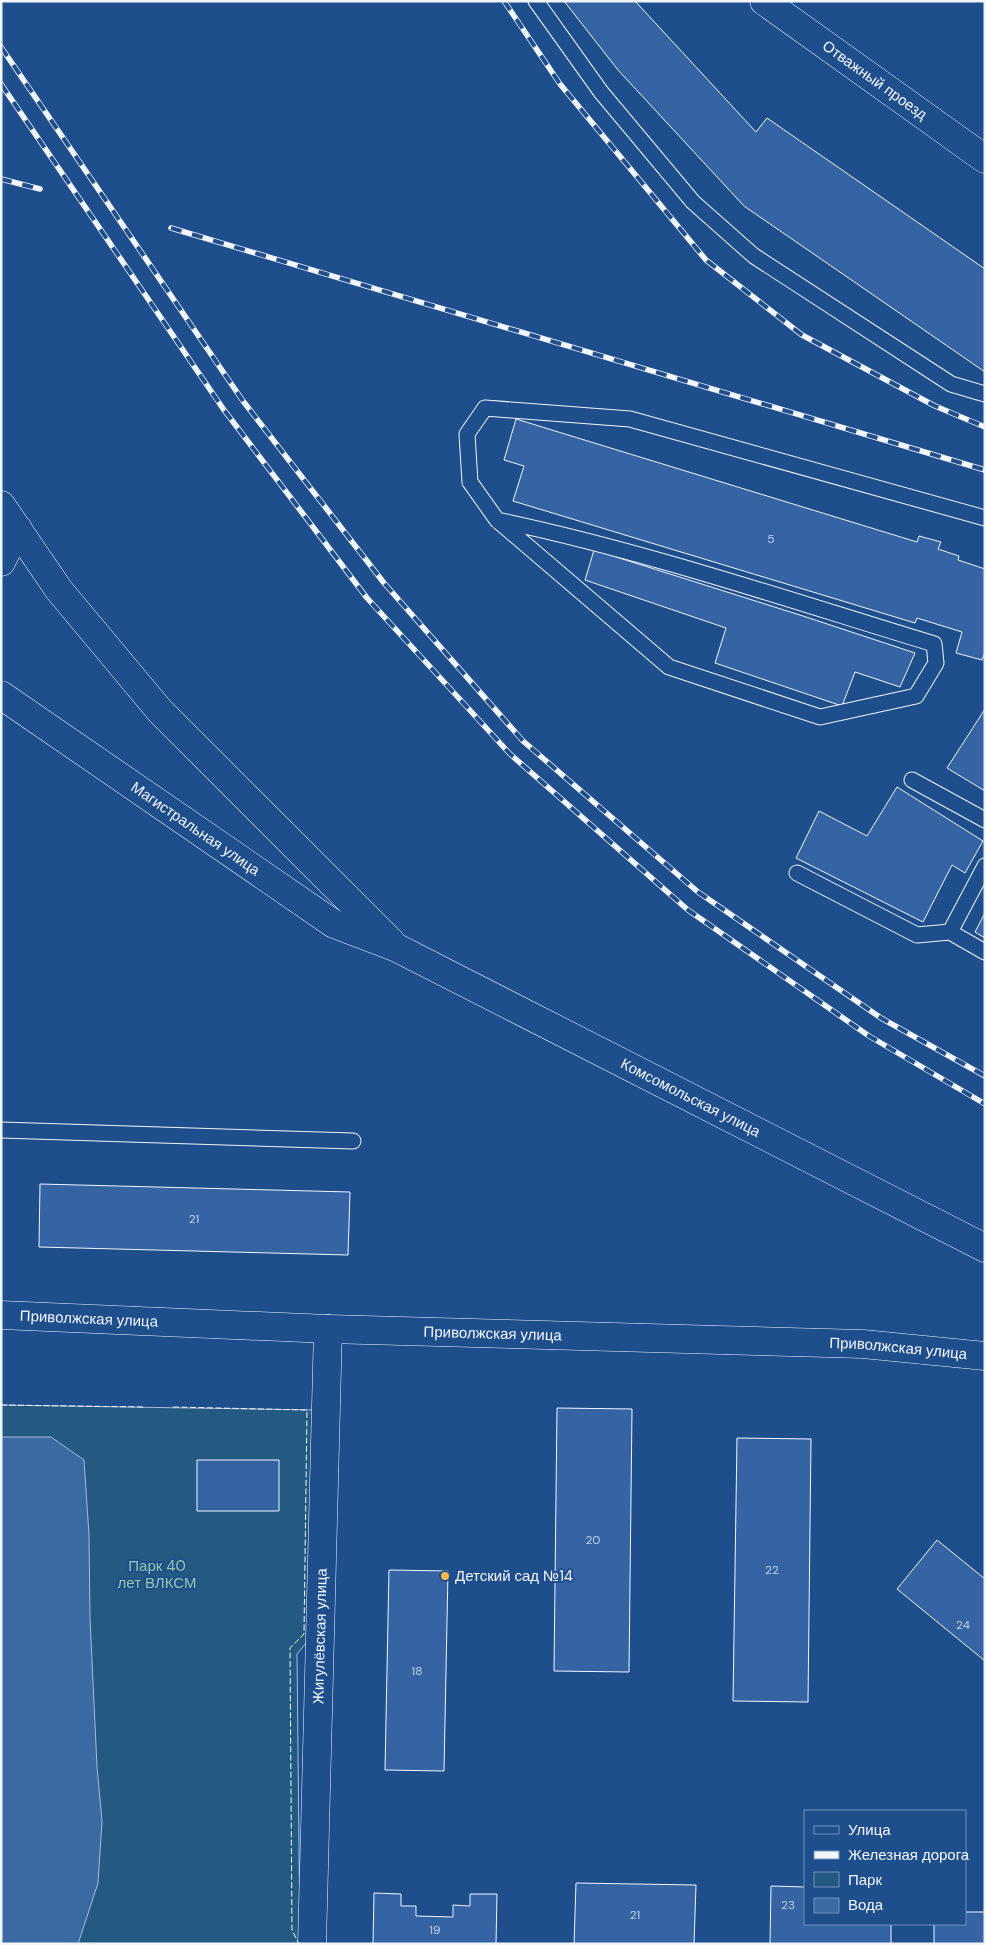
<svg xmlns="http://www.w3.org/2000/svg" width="986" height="1945" font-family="'DM Sans',sans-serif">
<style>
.green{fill:#245a82;stroke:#a8bbd7}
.water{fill:#3b69a3;stroke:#a8bbd7}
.building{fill:#3563a3;stroke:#f2f6ff}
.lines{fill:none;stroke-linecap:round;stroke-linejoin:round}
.lane-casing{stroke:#f2f6ff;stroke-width:17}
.street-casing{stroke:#f2f6ff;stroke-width:29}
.lane{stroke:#1f4e8c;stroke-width:15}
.street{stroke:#1f4e8c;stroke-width:28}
.rail-casing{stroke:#f2f6ff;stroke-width:5.5}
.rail{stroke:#1f4e8c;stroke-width:4;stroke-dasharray:11;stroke-linecap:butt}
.fence{stroke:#f2f6ff;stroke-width:1;stroke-dasharray:6 2.5;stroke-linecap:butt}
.poi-dot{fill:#ffb74d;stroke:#1f4e8c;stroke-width:2}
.labels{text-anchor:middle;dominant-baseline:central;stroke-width:4;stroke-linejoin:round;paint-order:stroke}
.number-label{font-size:12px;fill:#c3d1e8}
.street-label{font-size:15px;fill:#f2f6ff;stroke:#1f4e8c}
.park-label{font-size:15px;fill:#97c8a6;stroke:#1f4e8c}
.poi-label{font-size:15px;fill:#f2f6ff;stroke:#1f4e8c;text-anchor:start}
</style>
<rect width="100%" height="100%" fill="#1f4e8c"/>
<!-- green -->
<path class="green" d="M1,1405L315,1410L311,1637L297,1654L300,1944H1Z"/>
<!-- water -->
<path class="water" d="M1,1437H51L84,1460L89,1535L90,1618L97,1767L102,1821L98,1883L78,1944H1Z"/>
<!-- building -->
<path class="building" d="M564,1H635L756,132L767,118L985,269V372L744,206L618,70Z
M516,419L917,542L919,536L941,542L938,549L959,556L958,560L985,569V652L982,660L956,653L962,632L917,618L915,623L513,501L524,466L504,460Z
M594,550L803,616L915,653L900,687L855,672L842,706L715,663L726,628L585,580Z
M985,709V791L947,768Z
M897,787L983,841L965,873L952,865L923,922L796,858L819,811L867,836Z
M985,913V938L975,932Z
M40,1184L350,1192L348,1255L39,1247Z
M557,1408L632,1409L629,1672L554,1671Z
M737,1438L811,1439L808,1702L733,1701Z
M197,1460H279V1511H197Z
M937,1540L985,1579V1661L897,1589Z
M389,1570L448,1571L444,1771L385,1770Z
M576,1883L696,1885L694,1944H574Z
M771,1886L805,1887V1924H891V1944H770Z
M374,1893L401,1894V1906H416V1916L453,1917V1905L470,1906V1894H497L496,1944H373Z
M965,1912H985V1944H934V1924H965Z"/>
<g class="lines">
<!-- lane casing -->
<g class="lane-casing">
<path id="lane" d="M536,1L601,92L693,202L754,256L951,384L985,394
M497,520C645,551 789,600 934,644L936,663L916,696L820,717L669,667L497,520L470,482L467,434L485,408L630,419L985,518
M912,780L985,820
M985,866L950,932L985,952
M797,873L917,935L950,932
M1,1130L353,1141"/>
</g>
<!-- street casing -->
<g class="street-casing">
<g id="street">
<path id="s1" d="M764,1L985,159"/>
<path d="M1,505L59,590L160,711L391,942"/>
<path d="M1,562L18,529"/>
<path id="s2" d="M1,695L334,924L397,948L985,1248"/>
<path id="s3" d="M1,1315L328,1329L863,1344L985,1356"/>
<path id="s4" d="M312,1944L328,1329"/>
</g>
</g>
<!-- lane -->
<use href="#lane" class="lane"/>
<!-- street -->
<use href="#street" class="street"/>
<!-- rail casing -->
<g class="rail-casing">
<path id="rail" d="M504,1L560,84L706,260L802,335L935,406L985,427
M1,47L243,401L384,583L523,741L698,892L881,1018L985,1076
M1,84L224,410L367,598L510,754L688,910L869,1036L985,1104
M1,179L40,189
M171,228L985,470"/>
</g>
<!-- rail -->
<use href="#rail" class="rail"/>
<!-- fence -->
<path class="fence" d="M1,1405L143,1407
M173,1407L307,1410L304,1634L290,1648L292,1930L299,1944"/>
</g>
<!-- markers -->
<circle class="poi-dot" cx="445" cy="1576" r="5"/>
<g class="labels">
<!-- number labels -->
<g class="number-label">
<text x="771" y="539">5</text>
<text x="194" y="1219">21</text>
<text x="593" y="1540">20</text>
<text x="772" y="1570">22</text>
<text x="963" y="1625">24</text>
<text x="417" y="1671">18</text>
<text x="788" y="1905">23</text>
<text x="635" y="1915">21</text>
<text x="435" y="1930">19</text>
</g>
<!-- street labels -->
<g class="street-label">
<text stroke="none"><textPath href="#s1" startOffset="136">Отважный проезд</textPath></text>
<text stroke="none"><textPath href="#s2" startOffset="236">Магистральная улица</textPath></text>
<text stroke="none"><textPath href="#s2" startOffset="801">Комсомольская улица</textPath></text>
<text stroke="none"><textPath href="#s3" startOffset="88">Приволжская улица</textPath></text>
<text stroke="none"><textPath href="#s3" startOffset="492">Приволжская улица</textPath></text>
<text stroke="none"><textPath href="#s3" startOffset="898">Приволжская улица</textPath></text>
<text stroke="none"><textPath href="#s4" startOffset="308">Жигулёвская улица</textPath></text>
</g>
<!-- park labels -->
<g class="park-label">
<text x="157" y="1566">Парк 40<tspan x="157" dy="17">лет ВЛКСМ</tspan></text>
</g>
<!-- poi labels -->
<g class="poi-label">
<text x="455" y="1576">Детский сад №14</text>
</g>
</g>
<!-- border -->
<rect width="986" height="1945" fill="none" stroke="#f2f6ff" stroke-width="5"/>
<!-- legend -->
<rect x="804" y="1810" width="162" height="115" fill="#1f4e8c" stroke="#7391ba"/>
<rect x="814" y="1826" width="25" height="8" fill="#1f4e8c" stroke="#7391ba"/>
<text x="848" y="1835" font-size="15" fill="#f2f6ff">Улица</text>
<rect x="814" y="1851" width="25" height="8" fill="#f2f6ff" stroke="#7391ba"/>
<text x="848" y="1860" font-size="15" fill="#f2f6ff">Железная дорога</text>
<rect x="814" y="1872" width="25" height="15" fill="#245a82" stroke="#7391ba"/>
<text x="848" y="1885" font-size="15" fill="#f2f6ff">Парк</text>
<rect x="814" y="1898" width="25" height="15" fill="#3b69a3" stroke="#7391ba"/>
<text x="848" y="1910" font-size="15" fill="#f2f6ff">Вода</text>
</svg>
